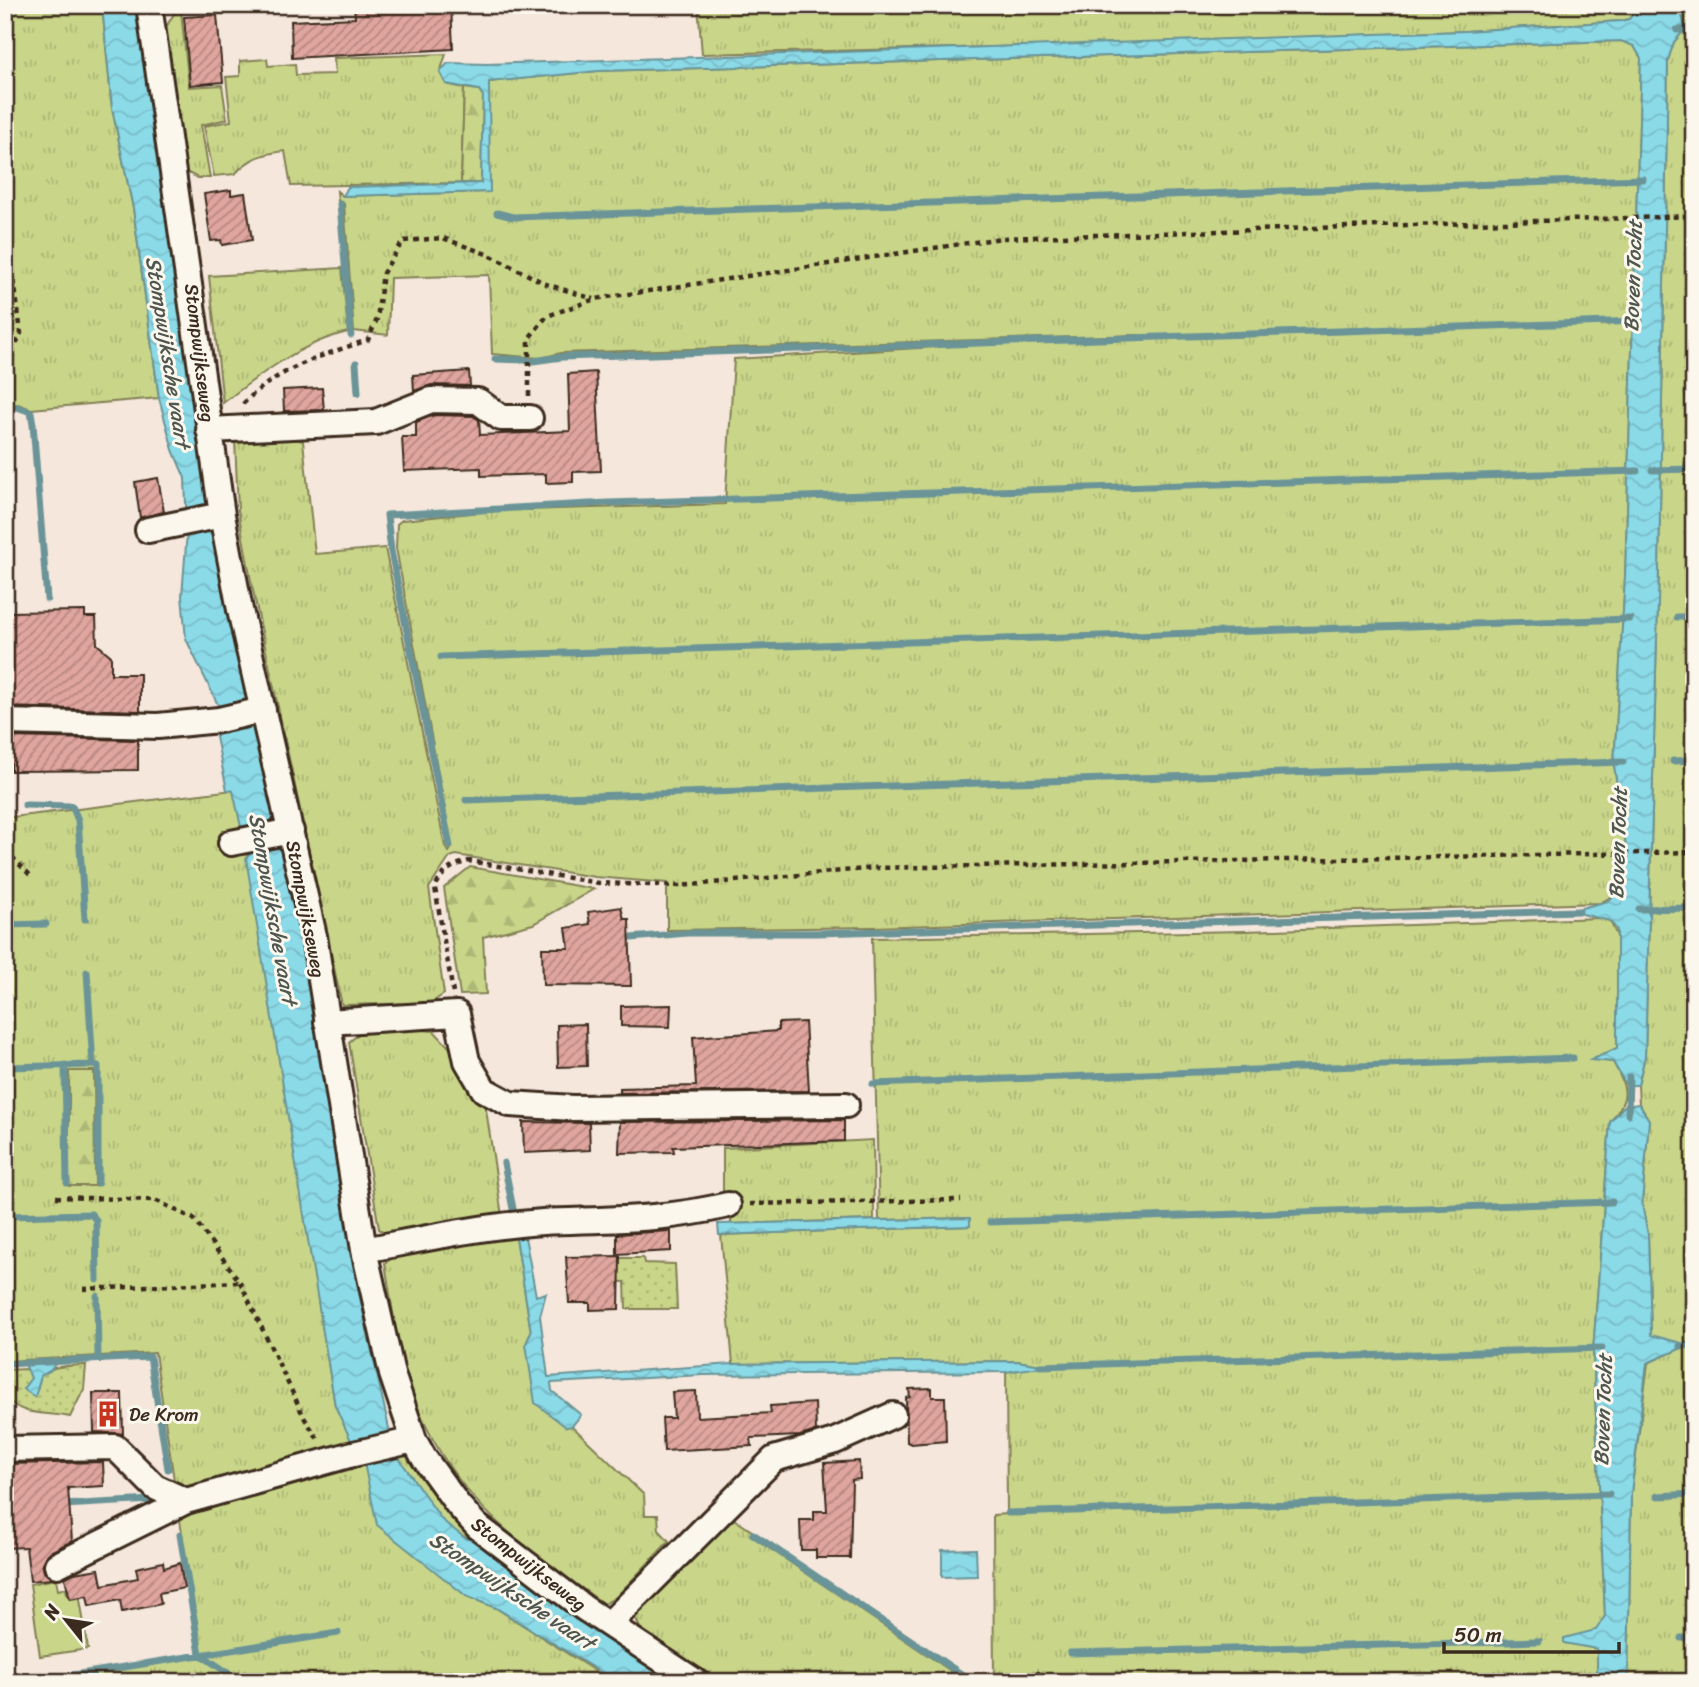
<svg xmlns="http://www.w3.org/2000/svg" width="1699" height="1687" font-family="Sriracha,sans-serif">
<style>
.grass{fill:url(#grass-tufts);stroke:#828054;stroke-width:2}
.forest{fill:url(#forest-firs);stroke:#828054;stroke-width:2}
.garden{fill:url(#garden-dots);stroke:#828054;stroke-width:2}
.pitch{fill:#c9d689;stroke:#828054;stroke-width:2}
.water{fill:url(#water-waves);stroke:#6b9497;stroke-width:2}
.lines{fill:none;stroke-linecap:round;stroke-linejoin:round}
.stream{stroke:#6b9497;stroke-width:7}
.building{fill:url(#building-hatch);stroke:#3b2a1e;stroke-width:2}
.minor-casing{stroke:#3b2a1e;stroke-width:30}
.path{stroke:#3b2a1e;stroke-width:4.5;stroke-dasharray:5 5;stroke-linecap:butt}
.minor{stroke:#fbf7ec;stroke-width:24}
.labels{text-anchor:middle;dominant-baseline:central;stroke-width:6;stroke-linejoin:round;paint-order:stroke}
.street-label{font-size:19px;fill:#3b2a1e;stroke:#fbf7ec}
.poi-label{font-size:19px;fill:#3b2a1e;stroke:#fbf7ec;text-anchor:start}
.water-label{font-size:21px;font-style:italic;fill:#4f5650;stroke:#fbf7ec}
</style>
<defs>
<pattern id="grass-tufts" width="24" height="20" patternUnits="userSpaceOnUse" patternTransform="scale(1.75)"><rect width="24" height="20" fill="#c9d689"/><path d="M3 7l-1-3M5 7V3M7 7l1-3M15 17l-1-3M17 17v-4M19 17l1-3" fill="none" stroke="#aeb876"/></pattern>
<pattern id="forest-firs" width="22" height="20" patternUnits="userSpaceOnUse" patternTransform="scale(1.75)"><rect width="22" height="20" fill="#c9d689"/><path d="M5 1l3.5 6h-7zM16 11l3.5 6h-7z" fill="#aeb876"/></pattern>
<pattern id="garden-dots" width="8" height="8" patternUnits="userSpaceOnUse" patternTransform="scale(1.75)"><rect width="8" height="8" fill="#c9d689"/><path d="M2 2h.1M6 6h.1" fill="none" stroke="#aeb876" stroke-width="1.8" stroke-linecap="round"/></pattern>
<pattern id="water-waves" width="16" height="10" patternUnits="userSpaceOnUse" patternTransform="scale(1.75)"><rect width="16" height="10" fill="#8bdae8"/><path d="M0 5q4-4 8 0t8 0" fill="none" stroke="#79bbc7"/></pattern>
<pattern id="building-hatch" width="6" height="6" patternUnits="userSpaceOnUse" patternTransform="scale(1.75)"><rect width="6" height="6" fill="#dfa59e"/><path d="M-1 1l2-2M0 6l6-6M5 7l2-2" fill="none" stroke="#b68780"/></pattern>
</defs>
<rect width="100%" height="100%" fill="#f5e7dc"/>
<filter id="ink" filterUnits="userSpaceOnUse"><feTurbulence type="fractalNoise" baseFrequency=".0143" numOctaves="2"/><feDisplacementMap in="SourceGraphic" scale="14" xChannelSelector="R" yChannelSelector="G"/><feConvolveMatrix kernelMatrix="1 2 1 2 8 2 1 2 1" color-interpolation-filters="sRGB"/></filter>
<g filter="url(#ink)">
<!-- grass -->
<path class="grass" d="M5,5H102L112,108L133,208L159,398L31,409L18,404L5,407Z
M698,5H1640L1629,19L1621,21L1465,31L1081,45L702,54Z
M1680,5H1694V1682H1628L1631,1493L1648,1363L1688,1345L1651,1336L1648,1235L1642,1204L1649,1120L1639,1104L1638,1085L1645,1056L1659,567L1668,60L1674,42L1685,29Z
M181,11L189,87L222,85L227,119L201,125L210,178H198L186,172L165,29L175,12Z
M1621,41L1634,46L1641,58L1625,577L1614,765L1628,860L1616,894L1600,903L874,927L667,930V883L595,877L456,855L450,857L429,888L444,994L431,1003L342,1005L251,581L238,510L235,439L282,436L303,441L315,554L385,548L445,846L449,852L452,847L396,548L397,524L402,520L492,511L725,504L734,359L1140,335L561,353L540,358L492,354L489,275L390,278L388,335L354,331L344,204L338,201L337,191L343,196L489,192L488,82L598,71Z
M446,54L440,73L446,84L464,88L461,183L291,186L285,151C263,154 250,157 235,174L214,176L204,126L231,121L226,77L240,76V61L267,59L268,66L295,64L296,75L335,74L334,58Z
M342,268L348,332C303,342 259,375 223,403L209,276Z
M233,790L240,811L335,1406L466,1596L496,1608L612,1682H36L200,1654L155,1353L5,1361V818Z
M1600,918L1610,921L1619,940L1617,1048L1593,1059L1613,1062C1628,1089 1630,1098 1610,1122L1593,1352L1605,1616L1597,1630L1564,1639V1643L1598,1649L1597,1682H994L993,1515L1007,1514L1006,1368L1128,1364L1047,1366L1017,1361L733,1364L721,1235L970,1226L969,1218L879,1220L872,938L1245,931Z
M397,1028L434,1031L449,1047L486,1109L502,1216L390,1235L379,1229L349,1042L360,1033Z
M873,1140L874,1220L731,1224L730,1195H723V1148Z
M516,1237L531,1332L526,1344L566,1427L572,1426L644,1495L645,1515H658L659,1530L669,1541L616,1597L604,1604C516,1542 447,1495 411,1389C397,1349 392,1305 385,1263L398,1255Z
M394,1451L413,1459L476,1541C437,1532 414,1482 394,1451Z
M726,1514L752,1531L750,1535L967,1682H718L642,1632L633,1613Z"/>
<!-- forest -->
<path class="forest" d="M464,88L479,90L483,96L481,183H461Z
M470,867L594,889L533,924L483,937L486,994L460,995L444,888Z
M69,1071H94L95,1186H69Z"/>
<!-- garden -->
<path class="garden" d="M603,1258H643L644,1263L675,1264L677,1309H626L625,1282L604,1281Z
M86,1365L84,1389L70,1417C46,1411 21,1418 5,1396V1370L27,1369L38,1388C36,1364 69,1366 86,1365Z"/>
<!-- pitch -->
<path class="pitch" d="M56,1579L58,1590L66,1588L67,1595L79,1593L88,1649L40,1656L30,1584Z"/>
<!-- water -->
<path class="water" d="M102,5H139L185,320L189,375L210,508L303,953L359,1293L394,1451L442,1520L465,1538L476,1541L555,1603L675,1682L613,1680L496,1608L466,1596L377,1525L360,1444L353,1445L335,1406L246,858L253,852L248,829L241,827L233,791L227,790L216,737L225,730L220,709L186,639L182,596L187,532L185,478L173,450L159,398L133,208L112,108Z
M1640,5H1680L1685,29L1674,42L1668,60L1659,567L1645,1056L1638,1085H1626L1613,1062L1591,1060L1617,1048V930L1610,921L1570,911L1608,901L1616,894L1628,860L1614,765L1625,577L1641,58L1634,46L1621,41L598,71L489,82L490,192L343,196L348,187L481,183L483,96L479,90L446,84L440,72L448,63L487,64L1465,31L1621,21L1629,19Z
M1639,1104L1649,1120L1642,1204L1648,1235L1651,1335L1689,1345L1647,1363L1631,1493L1628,1682H1597V1649L1564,1643V1638L1596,1630L1605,1616L1593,1352L1610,1122L1624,1106Z
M970,1218V1226L719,1235L718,1224Z
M516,1237H525L536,1296L546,1293L540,1316L548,1377L733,1364L1017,1361L1047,1366L1006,1372L703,1375L551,1383L552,1391L581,1415L572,1426L566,1427L535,1403L526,1344L531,1332Z
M57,1361L51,1370L41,1376L35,1397L23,1389L31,1378L25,1364Z
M976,1549L977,1576L942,1577V1550Z"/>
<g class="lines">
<!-- stream -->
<path class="stream" d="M1677,30L1694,29
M340,204L351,335
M497,213L513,217L1643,179
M1688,321L1694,320
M495,359L527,360
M533,361L562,357L1640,321
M356,363L358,393
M17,407L31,412L33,424L47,599
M1652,470L1694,469
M1677,617H1694
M441,657L1630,619
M1673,761L1694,760
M466,800L1623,762
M25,805L72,806L78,820L85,919
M450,846L391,551L387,515L608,503L1637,471
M1639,909L1694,908
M5,925L46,924
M631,938L687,933H817L1579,911
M65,1065L67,1183
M93,1065L98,1066V1183
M5,1067L93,1065L87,972
M873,1084L1573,1058
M1628,1114L1629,1077
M504,1163L514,1214
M5,1216L91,1214L96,1220L97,1280
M990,1222L1612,1202
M97,1296L98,1358
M1680,1346L1694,1345
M5,1364L150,1357L168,1469
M1040,1366L1602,1348
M1657,1496L1694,1494
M63,1505L153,1500
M1008,1513L1609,1494
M753,1534L973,1682
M180,1535L200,1654L228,1673
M1681,1638L1694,1637
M1070,1653L1539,1641
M30,1682L338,1633"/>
</g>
<!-- building -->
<path class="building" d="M354,5H451L453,49L292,58L291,21L355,18Z
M217,15L223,82L190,85L184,17Z
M231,190V195L245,193L252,240L222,245L221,240L211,241L204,194Z
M469,371L470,386L431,385L414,391L413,375Z
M596,372L601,471L573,472V482L546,483V474L481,476V468L404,471L402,437H416V422L434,415L473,416L479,420L480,435L570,431L568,374Z
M322,388L324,410L284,411L283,390Z
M158,478L164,512L140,518L135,482Z
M85,611V617H96L97,644L111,656V674H140V711L5,707V612Z
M11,737L138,740V770L11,771Z
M621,907L624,919H629L631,986L543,985L542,948H569L566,928L590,924L588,912Z
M671,1005L670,1027L621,1026V1006Z
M805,1022L809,1091L620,1093V1088L696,1086L693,1037L778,1031V1023Z
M586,1024L587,1066L558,1067L557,1025Z
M844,1120V1141L673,1147L674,1152L619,1153L620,1122Z
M523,1122L589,1123L590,1150L524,1153Z
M671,1231V1251L617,1254V1234Z
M620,1256L619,1309L590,1310V1303H569L566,1257Z
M932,1388V1397H945L946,1441L911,1444L907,1442L906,1398L910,1397L909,1389Z
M696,1391L697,1417L771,1413L770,1406L815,1403L816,1431L800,1436L751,1438L752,1446L664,1451L662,1418H674L672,1392Z
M93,1393H122L123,1434L94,1432Z
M859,1461L860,1479L852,1480L850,1558H816V1550H801L800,1520H814V1511H827L824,1463Z
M103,1462L104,1486L68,1488L72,1541L50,1552L42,1563L44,1572L53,1579L30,1581L26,1547L5,1548V1464Z
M163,1562L164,1568L180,1563L184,1588L159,1593L161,1604L122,1612L120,1600L89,1606L87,1596L70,1599L65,1578L74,1573L99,1569L102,1585L138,1578L136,1568Z"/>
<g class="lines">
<!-- minor casing -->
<g class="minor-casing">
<path id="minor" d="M149,5L222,515L240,610L314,936L364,1250L392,1374L414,1440L424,1458L458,1505L477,1526L584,1608L696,1682
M209,430L376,422L431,400L478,401L501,418H530
M148,530L222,515
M5,722L158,726L219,720L263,710
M231,843L291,831
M327,1022L457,1014L467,1061L484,1090L510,1104L573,1108L846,1105
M364,1250C423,1239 483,1226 543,1222C610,1219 661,1221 728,1205
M5,1449L115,1447L155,1487L186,1501
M57,1565L186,1501L349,1455L414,1440
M609,1624L774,1459L835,1441L893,1415"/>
</g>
<!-- path -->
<path class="path" d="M5,211L21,333L5,369
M529,396V338L547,316L595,299L1001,238L1694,216
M243,404C276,369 323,355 368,340L377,319L383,273L403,241L443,238L489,255L546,284L594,299
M5,850L30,875
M453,993L435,888C443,870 451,866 469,861L599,883L680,886L875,868L1694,852
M56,1197L155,1200L194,1219L240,1282L305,1419L320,1442
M750,1204L961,1200
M83,1289L239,1282
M1029,1682L1042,1670"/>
<!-- minor -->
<use href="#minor" class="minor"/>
</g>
</g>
<!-- icons -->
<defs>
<g id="building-bare" transform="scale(2.1)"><path d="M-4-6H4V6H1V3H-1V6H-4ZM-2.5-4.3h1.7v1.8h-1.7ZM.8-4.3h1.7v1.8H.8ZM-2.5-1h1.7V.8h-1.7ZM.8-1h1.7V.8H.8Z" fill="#c8321e" stroke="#fbf7ec" stroke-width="2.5" paint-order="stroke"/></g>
</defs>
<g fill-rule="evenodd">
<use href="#building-bare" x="108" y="1414"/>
</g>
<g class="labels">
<!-- street labels -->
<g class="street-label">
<text transform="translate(200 353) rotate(83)">Stompwijkseweg</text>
<text transform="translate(306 909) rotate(79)">Stompwijkseweg</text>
<text transform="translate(529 1564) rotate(38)">Stompwijkseweg</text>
</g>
<!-- poi labels -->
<g class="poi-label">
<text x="129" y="1414">De Krom</text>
</g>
<!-- water labels -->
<g class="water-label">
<text transform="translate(1633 276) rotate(-88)">Boven Tocht</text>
<text transform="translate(168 352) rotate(81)">Stompwijksche vaart</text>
<text transform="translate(1618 843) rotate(-88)">Boven Tocht</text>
<text transform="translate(273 909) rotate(80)">Stompwijksche vaart</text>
<text transform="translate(1603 1410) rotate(-88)">Boven Tocht</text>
<text transform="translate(512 1591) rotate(34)">Stompwijksche vaart</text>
</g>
</g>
<!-- margin -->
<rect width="1699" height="1687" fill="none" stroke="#fbf7ec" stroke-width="28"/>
<rect x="14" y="14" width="1671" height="1659" fill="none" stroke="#3b2a1e" stroke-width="2.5" filter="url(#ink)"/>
<!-- north arrow -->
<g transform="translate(66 1620) rotate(300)" stroke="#fbf7ec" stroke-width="5" paint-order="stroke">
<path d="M0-5L12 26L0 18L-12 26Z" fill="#3b2a1e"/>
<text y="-10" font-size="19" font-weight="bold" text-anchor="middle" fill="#3b2a1e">N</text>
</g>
<!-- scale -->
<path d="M1444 1642v10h175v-10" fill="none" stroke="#3b2a1e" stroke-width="3.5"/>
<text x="1454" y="1642" font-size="21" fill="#3b2a1e" stroke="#fbf7ec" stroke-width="5" paint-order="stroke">50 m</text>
</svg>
